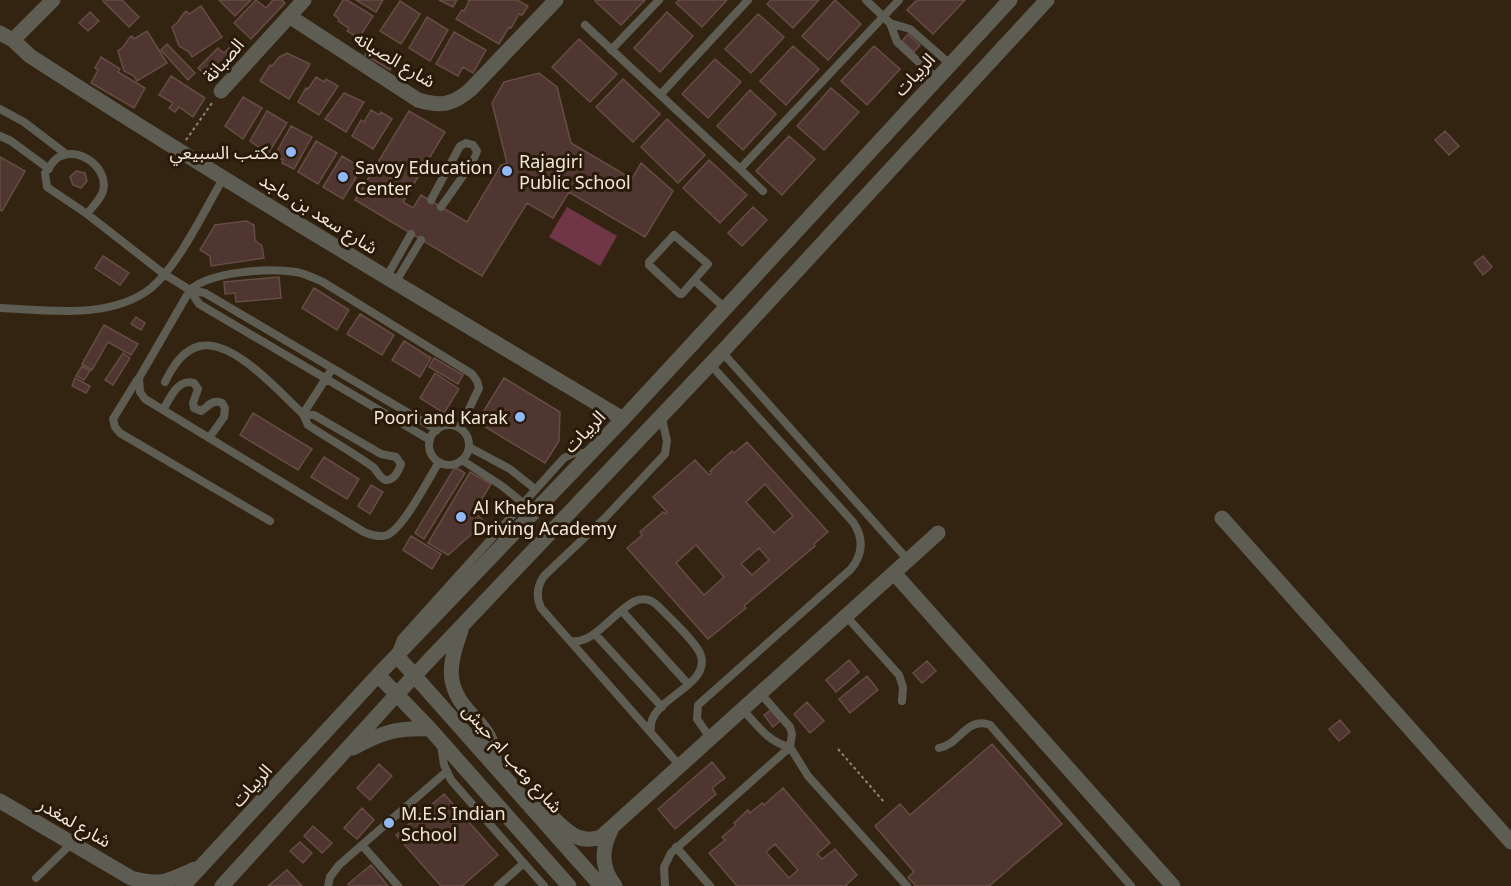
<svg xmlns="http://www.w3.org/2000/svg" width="1511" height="886" font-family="'Noto Sans','Noto Sans Arabic',sans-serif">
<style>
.green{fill:#703648}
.building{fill:#4f3630;stroke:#664c44;stroke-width:1.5;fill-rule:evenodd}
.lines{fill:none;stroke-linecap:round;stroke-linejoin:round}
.path{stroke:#918475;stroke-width:2;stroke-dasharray:3 3;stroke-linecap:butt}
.lane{stroke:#5e5d53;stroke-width:8}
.street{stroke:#5e5d53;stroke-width:15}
.poi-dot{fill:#8fb8fd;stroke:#291a08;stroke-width:2}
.labels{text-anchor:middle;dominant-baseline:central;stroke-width:6;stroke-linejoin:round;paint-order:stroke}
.street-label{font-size:18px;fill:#f1e7db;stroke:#291a08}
.poi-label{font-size:18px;fill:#f1e7db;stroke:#291a08;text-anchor:start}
</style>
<rect width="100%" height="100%" fill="#332412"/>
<!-- green -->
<path class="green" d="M567,207L617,236L600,266L549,237Z"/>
<!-- building -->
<path class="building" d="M104,0H122L139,17L129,27L103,1Z
M219,0H251L235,16Z
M256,0L266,8L273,0H282L285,3L251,39L234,23Z
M343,0H347L373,16L359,38L347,31L349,28L338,21L339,19L334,15Z
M356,0H383L376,12Z
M439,0H457L453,7Z
M468,0H517L528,6L522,15L519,14L511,28L509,27L499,44L456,19L462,10L464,11L469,1Z
M597,0H645L621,25L595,1Z
M679,0H727L702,27L676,3Z
M771,0H819L793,28L767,4Z
M835,0L861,24L828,60L802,36Z
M917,0H965L933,34L907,10Z
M400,1L420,14L401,44L380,31Z
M201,6L222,37L192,57L189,52L179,46L172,27L177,23L184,13L186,11L189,14Z
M90,12L99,21L88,31L79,23Z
M667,12L693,36L660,72L634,48Z
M758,14L784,37L751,73L725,49Z
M427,17L448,30L430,61L409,48Z
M147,31L167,63L137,81L134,76L124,71L118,51L123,47L130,37L132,36L134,39Z
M454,32L486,50L473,73L463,67L458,76L436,64Z
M908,34L920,45L914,52L902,41Z
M579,39L617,74L590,102L552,67Z
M167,44L195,73L188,80L161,50Z
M793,46L819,69L786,105L760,81Z
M874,46L900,69L867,105L841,81Z
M370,47L395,62L390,70L365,55Z
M218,48L224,53L229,48L237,55L211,81L198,68Z
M287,53L310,64L289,99L260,81L270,65L272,66L279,57Z
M101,57L120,69L118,72L145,88L134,108L91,83L98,70L95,68Z
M715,59L741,82L708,118L682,94Z
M539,73L557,87L571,143L632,179L641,163L673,191L645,237L569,192L553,218L527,203L482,276L355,200L409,111L445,132L403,202L413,208L421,195L467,222L501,165L507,163L492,103L504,82Z
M171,76L205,98L193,117L179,107L175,112L169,108L173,103L159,95Z
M316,77L324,82L326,79L338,86L319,115L298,102L306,88L308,89Z
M623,79L660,114L633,142L596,107Z
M831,88L859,112L824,150L797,126Z
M750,90L776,114L743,150L717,126Z
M344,93L364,102L346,132L325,119Z
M243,97L262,108L243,139L225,126Z
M371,110L379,115L381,112L392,119L373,149L352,136L361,120L364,122Z
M267,111L287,123L268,154L250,141Z
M667,119L705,155L678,183L641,147Z
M291,126L312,137L294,169L282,163L283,160L275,155Z
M1445,131L1459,146L1449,155L1435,140Z
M789,136L815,159L782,195L756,171Z
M316,141L337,153L318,184L298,172Z
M342,156L362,168L343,199L323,187Z
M0,157L25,171L2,211L0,210Z
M709,160L747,195L720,223L683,188Z
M76,171L85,173L87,181L81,188L73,185L70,177Z
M753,207L767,220L742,246L728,233Z
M246,221L254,225L255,240L262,246L264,258L211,266L210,256L200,250L215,225Z
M103,256L129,273L120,285L95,268Z
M1483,256L1492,267L1483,275L1474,263Z
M279,277L281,298L236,302L235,293L225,294L224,282Z
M314,288L349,310L337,330L302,308Z
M360,314L394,335L382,355L347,334Z
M136,317L145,323L141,330L131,324Z
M104,325L138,344L131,355L108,342L92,370L82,364Z
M404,341L431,358L420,377L392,360Z
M123,353L130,358L113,385L105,380Z
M434,358L463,375L458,384L429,367Z
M82,366L90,371L84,380L76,376Z
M435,373L459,389L444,413L420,398Z
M75,378L90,386L86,393L72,386Z
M504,378L560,412L559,441L545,463L477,422Z
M253,413L312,449L298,470L240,435Z
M747,442L828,532L814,544L815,546L744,606L746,608L708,639L627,548L642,535L640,532L663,512L665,514L667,512L653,497L695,460L709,475L712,472L710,471L732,451L734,453ZM765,484L793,516L774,533L746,502ZM696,545L724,577L704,595L676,563ZM759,548L769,560L752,575L741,564Z
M324,457L359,479L347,499L311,477Z
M455,467L465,473L424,539L415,533Z
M470,472L491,484L474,512L485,522L448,555L428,543Z
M371,485L383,492L370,514L358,506Z
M411,536L441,554L432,569L403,550Z
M849,660L859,672L836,692L826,680Z
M927,661L936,671L922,683L913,673Z
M867,676L878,690L850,713L839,699Z
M807,702L824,721L810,733L794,714Z
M771,710L780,721L773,727L764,715Z
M1340,720L1350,732L1339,741L1329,729Z
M992,744L1062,824L989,886H916L908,877L914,872L875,826L900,804L910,815Z
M712,762L725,778L712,788L716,794L675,829L658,809Z
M379,764L392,776L370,800L357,788Z
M783,788L830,843L817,854L822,859L835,849L857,875L846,885L847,886H737L709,853L725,840L722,837L736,825L734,823L748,810L750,813L762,803L764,805ZM775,844L798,870L789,878L766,852Z
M444,794L498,855L462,886H441L396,835Z
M362,808L374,820L357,839L344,828Z
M313,826L332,843L322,853L304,836Z
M300,842L312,853L303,863L290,851Z
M371,865L388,886H350L348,884Z
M287,870L302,886H268Z"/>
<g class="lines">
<!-- path -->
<path class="path" d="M186,140L212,103
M838,749L884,802"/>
<!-- lane -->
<path class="lane" d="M866,0L890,23L897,42L936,78
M890,23L910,29L950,64
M585,25L740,169
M611,50L659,0
M660,95L748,0
M0,109L24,122L66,154
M0,136L11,141L49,169
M763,191L740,169L899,0
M431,200L460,146L466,143L473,145L477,151C477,158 448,197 441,207
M87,214C92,207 101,199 103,191C109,169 81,147 61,156C54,158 50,167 45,173L47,187L87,214L164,274L190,290L205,293L437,430
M674,235L708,264L682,294H680L649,265V262Z
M386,278L411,234
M695,281L725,308
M395,283L421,240
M190,290L199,304L430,440
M0,308C48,310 111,320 151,288C179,265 205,209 224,177
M722,352L908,560
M710,364L853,522C864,538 863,554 851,569L698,705L697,719L711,739
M137,380L113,419L115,427L120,433L270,521
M165,382C172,368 182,350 200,346C234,339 280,393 303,414L332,369
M163,410C170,398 178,378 194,383L198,389L193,403L194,408L201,411C209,406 212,399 222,403L225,408L224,417L209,438
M303,414L314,415L381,454L396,457L401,464C399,470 394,481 386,480C380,479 377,470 373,467C352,452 329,439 308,425Z
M661,415L667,441L665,454L604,519L544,576C537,586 536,597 541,608L681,767
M429 445a20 20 0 1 1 40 0a20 20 0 1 1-40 0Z
M469,447L510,469L535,489
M462,460L502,486L523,503
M439,462C429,478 403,529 387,535C379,538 371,535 364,532L145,399L140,392L139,378L190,290C211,271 269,268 296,272C306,274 314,278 323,282L472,374L477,381L479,388L460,428
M622,611L688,684
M846,616L899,675L903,687L902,701
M595,634L662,707
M571,641C603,647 631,576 659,607C669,617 698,644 701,656C710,688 645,699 651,732
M396,652L401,639L564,458L574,453H589
M743,710C757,725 769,743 790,747L808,776L907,886
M441,745L444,765L451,780L544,886
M939,748C959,745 967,716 990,725L1131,886
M362,845L398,886
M676,847L710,886
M36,878L72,843
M328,886L330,877L339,865L446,772
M498,886L524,863
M665,886L664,867L671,853L790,747L792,734L790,727L761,694"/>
<!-- street -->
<path class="street" d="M289,16L418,100C441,107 453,105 471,89L556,0
M0,33L13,40L30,56C225,182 424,300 623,419
M13,40L53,0
M221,91L304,0
M1222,518L1511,842
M894,573L1173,886
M461,630C456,646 449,663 452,680C458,716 498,724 494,765
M397,656L601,886
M378,675L430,729L569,886
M353,748C381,733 397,727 430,729
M0,801L131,878C163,886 165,882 195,869
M527,803C558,809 566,849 601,837L938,533
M611,830C601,850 601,868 615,886
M183,886L378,675L623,419L1010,0
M222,886L397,694L722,352L1047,0"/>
</g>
<!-- markers -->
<g class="poi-dot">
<circle cx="291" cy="152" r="6"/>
<circle cx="507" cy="171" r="6"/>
<circle cx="343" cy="177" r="6"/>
<circle cx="520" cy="417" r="6"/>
<circle cx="461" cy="517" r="6"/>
<circle cx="389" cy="823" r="6"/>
</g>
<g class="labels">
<!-- street labels -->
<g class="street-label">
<text transform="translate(395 59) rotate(31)">شارع الصبانه</text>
<text transform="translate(223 60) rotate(-49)">الصبانة</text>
<text transform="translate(914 74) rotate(-47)">الربيات</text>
<text transform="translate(319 213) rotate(32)">شارع سعد بن ماجد</text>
<text transform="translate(584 431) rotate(-46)">الربيات</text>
<text transform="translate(513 758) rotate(48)">شارع وعب ام حيش</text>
<text transform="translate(251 785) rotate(-48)">الربيات</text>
<text transform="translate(75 822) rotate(30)">شارع لمغدر</text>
</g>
<!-- poi labels -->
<g class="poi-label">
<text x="279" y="152" text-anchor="end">مكتب السبيعي</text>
<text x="519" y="161">Rajagiri<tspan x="519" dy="21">Public School</tspan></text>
<text x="355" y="167">Savoy Education<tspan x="355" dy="21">Center</tspan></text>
<text x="508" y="417" text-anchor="end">Poori and Karak</text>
<text x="473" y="507">Al Khebra<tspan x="473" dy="21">Driving Academy</tspan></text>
<text x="401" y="813">M.E.S Indian<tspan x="401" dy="21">School</tspan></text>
</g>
</g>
</svg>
